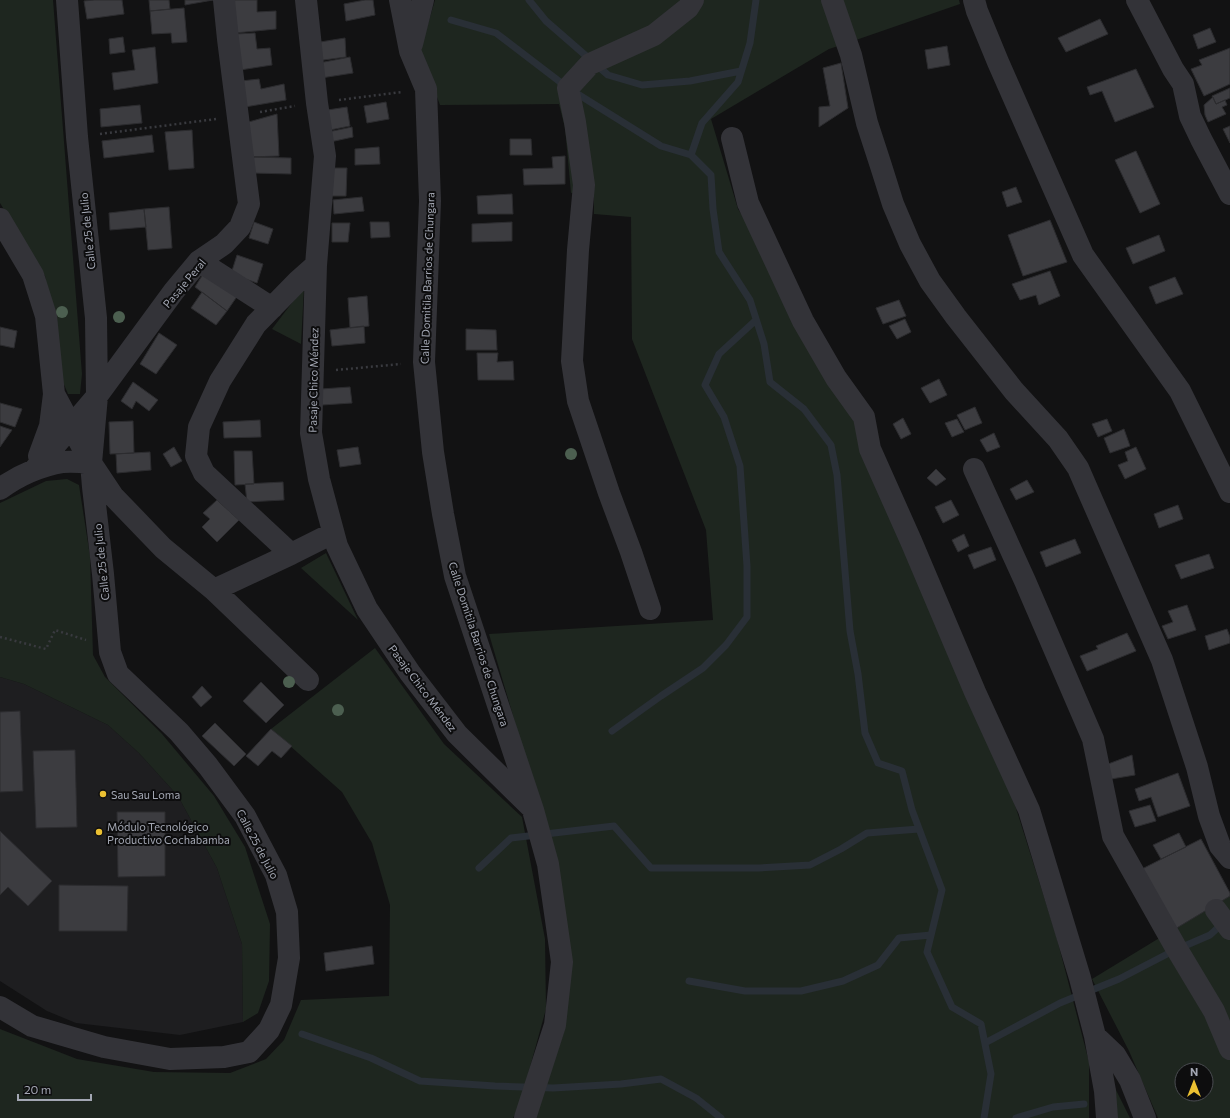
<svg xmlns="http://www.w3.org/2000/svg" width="1230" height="1118" font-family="Commissioner,sans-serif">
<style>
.built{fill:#1e1e20}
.green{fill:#1e261f;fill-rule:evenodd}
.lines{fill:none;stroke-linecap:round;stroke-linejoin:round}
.stream{stroke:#292f36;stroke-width:7}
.building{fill:#3c3c40;stroke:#2c2c2f}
.path{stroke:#393a3f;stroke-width:2.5;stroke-dasharray:2 3;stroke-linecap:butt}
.minor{stroke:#333338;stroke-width:22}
.tree{fill:#4c5f50}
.poi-dot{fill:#ebc032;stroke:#0d0d0e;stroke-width:1.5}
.labels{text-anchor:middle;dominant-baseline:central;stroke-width:4;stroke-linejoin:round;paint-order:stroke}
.street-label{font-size:11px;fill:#a3a7b3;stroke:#0d0d0e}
.poi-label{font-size:11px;fill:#a3a7b3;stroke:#0d0d0e;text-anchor:start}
</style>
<rect width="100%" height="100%" fill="#121213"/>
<!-- built -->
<path class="built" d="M0,677L24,684L108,725L139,753L178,796L217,868L242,944L243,1022L180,1035L76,1023L47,1011L0,981Z"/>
<!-- green -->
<path class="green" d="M0,0H53L82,374L80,394H68L63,382L45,276L0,203Z
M435,0H959L960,4L856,40L829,49L711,119L738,209L784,284L846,402L1008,783L1056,935L1089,1062V1118H535L564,1032L572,965L552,848L489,634L713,620L706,530L632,339L631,217L594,214V191L571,193L565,128L559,104L440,105L420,51Z
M304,287L301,344L272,329Z
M67,479L79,485L90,556L93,655L105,677L162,734L214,796L245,847L270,924L269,981L258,1013L243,1022L242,944L217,868L178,796L139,753L108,725L24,684L0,677V503L46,481Z
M326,553L358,620L301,568Z
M375,648L444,744L522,817L545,939L546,1009L519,1107L513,1118H0V1029L77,1059L154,1072L230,1073L266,1059L284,1040L301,1000L389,996L390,905L372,843L342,792L271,729Z
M1230,895V1118H1158L1129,1051L1092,979ZM1182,1070H1206V1094H1182Z
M1113,1084L1130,1118H1114Z"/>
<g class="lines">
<!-- stream -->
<path class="stream" d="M529,0L546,21L608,75L642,85L690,81L741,71
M451,20L496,33L568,88L661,146L691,155L711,175L713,209L719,252L750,300L764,344L770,382L804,409L831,445L837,475L850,631L858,674L865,733L878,763L902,771L912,810L942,890L927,952L952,1007L981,1024L991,1074L984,1118
M691,155L702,123L738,82L750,43L756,0
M612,731L661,696L703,668L726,645L747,617V566L740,466L724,417L705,385L719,354L756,320
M479,868L511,838L614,826L651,868H759L810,865L841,849L867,833L919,829
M689,981L745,991H801L843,981L878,965L899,938L931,935
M302,1034L371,1058L420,1081L495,1086L553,1088L621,1084L661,1079L696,1098L721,1118
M985,1043L1060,1003L1119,979L1173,951L1210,935L1223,923
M1016,1118L1053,1107L1084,1104"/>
</g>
<!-- building -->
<path class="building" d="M94,0H122L124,14L87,19L84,1Z
M149,0H169L170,9L150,11Z
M185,0H213L185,5Z
M233,0H257V12L276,11V29L235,33Z
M365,0H373L375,15L346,21L344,4Z
M184,8L187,42L172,43L171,33L152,34L150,11Z
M1100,19L1108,34L1066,52L1058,38Z
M1210,28L1216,42L1198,49L1193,35Z
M255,33L257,49L270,48L272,65L240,70L236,34Z
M123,37L125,52L110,54L109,39Z
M345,38L346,57L316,61L314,43Z
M947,46L950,65L928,69L925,50Z
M155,47L158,83L114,90L112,73L135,70L132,50Z
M1230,48V84L1204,96L1191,69L1202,65L1199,60Z
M350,57L353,73L321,78L319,63Z
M841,63L848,108L819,127V107L830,106L823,68Z
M1136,69L1154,107L1115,122L1102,91L1090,95L1087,87Z
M259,79L261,89L284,84L286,100L245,107L241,81Z
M1230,88V98L1216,104L1212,96Z
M1213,97L1216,104L1225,100L1227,105L1222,107L1226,114L1208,122L1205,115L1204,105Z
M386,102L389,119L367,123L364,106Z
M140,105L142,123L101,127L100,109Z
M347,107L350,126L325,131L321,111Z
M277,114L279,156L250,157L245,123Z
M1230,126V143L1223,129Z
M352,127L353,137L330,142L328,132Z
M192,130L194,168L169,170L165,132Z
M152,135L154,152L104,158L102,141Z
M510,139H531L532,155H510Z
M379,147L380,164L355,165V149Z
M1136,151L1160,204L1140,213L1115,160Z
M565,156V184L524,185L523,169L553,168L552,157Z
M250,157L291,158V174L250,173Z
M331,168H347L346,196H331Z
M1016,187L1022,202L1007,207L1002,192Z
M512,194L513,214H478L477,196Z
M362,197L364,211L334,214L333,200Z
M169,207L172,248L148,250L144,209Z
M144,209L146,227L110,230L109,213Z
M1050,220L1067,262L1023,276L1008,235Z
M254,222L273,229L268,244L249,238Z
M370,222H389L390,237L371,238Z
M512,222V241L472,242V224Z
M332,223H350L348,242H332Z
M1159,235L1165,251L1133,264L1126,248Z
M237,255L263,264L257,283L231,274Z
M205,271L238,295L227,311L195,287Z
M1050,271L1060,296L1039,305L1036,295L1020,300L1012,284Z
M1175,277L1183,294L1156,304L1149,287Z
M202,292L227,311L216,325L191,308Z
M367,296L369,326L350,328L348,298Z
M899,300L906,316L883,324L876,308Z
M905,319L911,332L897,339L889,326Z
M364,326L365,343L332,346L330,330Z
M0,327L17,331L14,348L0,345Z
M466,329L496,330L497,350H466Z
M159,333L177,345L156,374L140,364Z
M477,353H498L497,362L513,361L514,380H478Z
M939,379L947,395L930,403L921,388Z
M133,382L158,400L149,411L136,401L132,409L121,401Z
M350,387L352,403L322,405L321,389Z
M0,403L22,409L15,427L0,422Z
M975,407L982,423L965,430L957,415Z
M903,418L911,434L901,439L893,424Z
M957,419L964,432L952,437L945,423Z
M1107,419L1112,431L1098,437L1092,424Z
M260,420L261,437L224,438L223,422Z
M133,421L134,453L110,454L109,422Z
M0,426L12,430L0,447Z
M1124,429L1130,446L1110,453L1104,438Z
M994,433L1000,447L987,452L980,440Z
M174,447L182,461L171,467L163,454Z
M358,447L361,464L340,467L337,450Z
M1136,447L1146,469L1125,479L1118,465L1128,461L1125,452Z
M234,451H252L254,484L235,485Z
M150,452L151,470L117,473L116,454Z
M936,469L946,479L936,486L927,478Z
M1027,480L1034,492L1016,500L1010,489Z
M283,482L284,500L247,502L245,484Z
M217,500L239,520L217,542L202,527L210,519L203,513Z
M951,500L959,515L943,523L935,507Z
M1178,505L1183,519L1159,528L1154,514Z
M964,534L969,546L958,552L952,540Z
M1075,539L1081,553L1046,567L1040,552Z
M991,547L996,560L974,569L968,555Z
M1209,554L1214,568L1181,579L1175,565Z
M1187,605L1196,630L1168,639L1162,626L1173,622L1168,611Z
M1227,629L1230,637V643L1209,650L1205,636Z
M1127,633L1136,651L1087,671L1080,656L1098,649L1096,646Z
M261,682L284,705L266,723L243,701Z
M202,686L212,697L201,707L192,697Z
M20,711L23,791L0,792V712Z
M215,723L246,754L234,766L202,736Z
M271,729L292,746L281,758L272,751L258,766L246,756Z
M75,750L77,827L36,828L33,751Z
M1132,755L1135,775L1111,779L1108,764Z
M1178,773L1190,806L1158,817L1151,797L1139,801L1135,789Z
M1150,805L1156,821L1135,827L1129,811Z
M117,812H165V876L118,877Z
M0,831L52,881L28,906L8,887L0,895Z
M1179,833L1186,847L1161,859L1153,845Z
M1201,839L1230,893V896L1170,932L1142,869Z
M59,885L128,886L127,931H59Z
M372,946L374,964L326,971L324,953Z"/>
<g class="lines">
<!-- path -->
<path class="path" d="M339,100L402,92
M260,112L295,106
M100,134L216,119
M336,370L401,364
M0,637L46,649L55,630L86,640"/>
<!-- minor -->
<path class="minor" d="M67,0L77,137L96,318L97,396L91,463
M306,0L317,103L325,156L316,265L311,433L319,479L337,546L367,609L410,673L457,734L530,806
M400,0L410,51L426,89L430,201L424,362L433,452L443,514L455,576L533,810L548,864L562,962L555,1025L525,1118
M832,0L851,55L867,123L881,166L893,204L910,244L930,281L956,317L1014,391L1058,439L1078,468L1162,660L1197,767L1209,816L1220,846L1230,858
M974,0L977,11L998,62L1083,255L1180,391L1230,492
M1137,0L1173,69L1183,84L1190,116L1201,139L1230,194
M412,44L423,0
M732,138L748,203L803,321L836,378L864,417L870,449L911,541L975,692L1029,810L1080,978L1095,1036L1105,1091L1107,1118
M0,219L33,275L46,316L54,394L50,426L39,456
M199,261L272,308
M54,394L91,463L113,496L163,548L214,590L308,680
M35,469L97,396L174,291L199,261L224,244L240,227L249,204L228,39L224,0
M974,469L1025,581L1093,739L1113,836L1175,946L1214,1011L1230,1049
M0,489C19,475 40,466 63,462C72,461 82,462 91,463L93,487L103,574L110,652L118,674L179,732L208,766L245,816L276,875L287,912L289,958L281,1005L269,1030L249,1052L224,1057L170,1059L104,1047L32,1026L0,1007
M291,554L204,473L196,456L199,427L220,381L256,324L298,281L316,265
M214,590L291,554L333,533
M650,609L631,552L609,493L578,401L572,361L578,250L584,185L575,122L568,88L590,64L654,35L688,8L693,0
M1216,910L1230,929
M1095,1036L1115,1055L1130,1080L1145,1118"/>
</g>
<!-- trees -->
<g class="tree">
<circle cx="62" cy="312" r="6"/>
<circle cx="119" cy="317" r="6"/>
<circle cx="571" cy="454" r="6"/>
<circle cx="289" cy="682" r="6"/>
<circle cx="338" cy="710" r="6"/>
</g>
<!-- markers -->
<g class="poi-dot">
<circle cx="103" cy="794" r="4"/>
<circle cx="99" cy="832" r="4"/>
</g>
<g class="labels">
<!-- street labels -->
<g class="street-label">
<text transform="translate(87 231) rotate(-96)">Calle 25 de Julio</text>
<text transform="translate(427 278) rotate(-88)">Calle Domitila Barrios de Chungara</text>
<text transform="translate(184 283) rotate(-50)">Pasaje Peral</text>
<text transform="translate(313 380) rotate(-89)">Pasaje Chico Méndez</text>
<text transform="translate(101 562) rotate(-96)">Calle 25 de Julio</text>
<text transform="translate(479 644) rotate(72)">Calle Domitila Barrios de Chungara</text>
<text transform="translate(423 688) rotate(53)">Pasaje Chico Méndez</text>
<text transform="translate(258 844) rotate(62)">Calle 25 de Julio</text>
</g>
<!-- poi labels -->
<g class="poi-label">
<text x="111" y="794">Sau Sau Loma</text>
<text x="107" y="826">Módulo Tecnológico<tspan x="107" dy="13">Productivo Cochabamba</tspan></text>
</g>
</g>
<!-- north arrow -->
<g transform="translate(1194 1082)"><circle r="19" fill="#0d0d0e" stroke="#494b50"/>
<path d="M0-3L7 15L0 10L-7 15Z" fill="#ebc032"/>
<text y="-6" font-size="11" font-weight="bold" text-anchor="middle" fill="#a3a7b3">N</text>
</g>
<!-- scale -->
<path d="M18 1094v6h73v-6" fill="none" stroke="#a3a7b3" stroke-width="2"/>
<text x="24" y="1094" font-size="12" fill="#a3a7b3" stroke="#0d0d0e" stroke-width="3" paint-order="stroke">20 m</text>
</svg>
